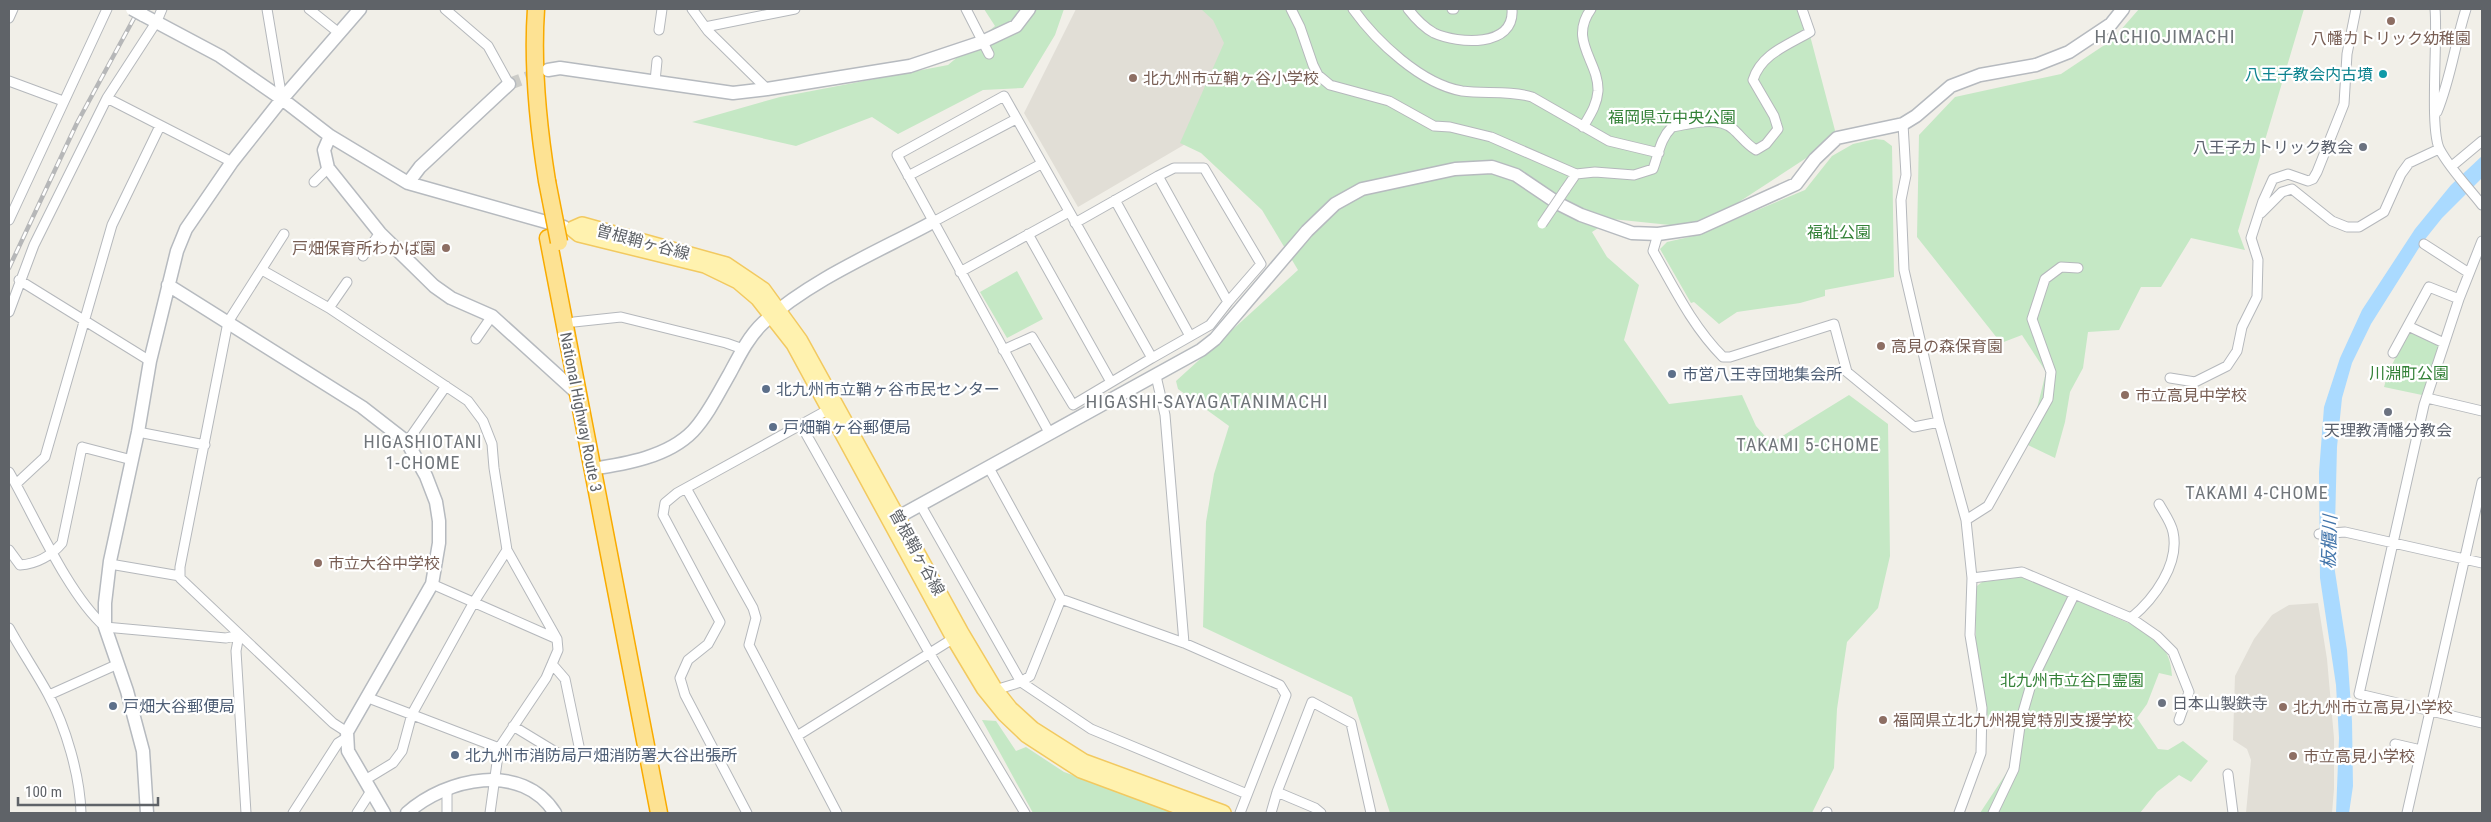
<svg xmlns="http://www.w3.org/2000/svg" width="2491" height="822" font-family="'Roboto Condensed','Noto Sans JP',sans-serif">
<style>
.education{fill:#e1ded6}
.green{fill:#c5e8c5}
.water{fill:#aadaff}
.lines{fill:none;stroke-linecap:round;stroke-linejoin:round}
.secondary-tunnel{stroke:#ccccc8;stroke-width:12;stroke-dasharray:12 6;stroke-linecap:butt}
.street-casing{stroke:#b5b8bc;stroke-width:11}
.secondary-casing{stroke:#b6babf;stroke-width:15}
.primary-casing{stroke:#f2c960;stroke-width:18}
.highway-casing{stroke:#f9ab00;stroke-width:19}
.street{stroke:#fff;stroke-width:9}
.secondary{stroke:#fff;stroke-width:12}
.primary{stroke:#fff2af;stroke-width:15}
.highway{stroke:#fde293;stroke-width:16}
.rail-casing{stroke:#b6b7b8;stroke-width:4.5}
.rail{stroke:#fff;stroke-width:2.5;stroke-dasharray:8;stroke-linecap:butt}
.street-bridge-casing{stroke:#b5b8bc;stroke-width:11;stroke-linecap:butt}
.secondary-bridge-casing{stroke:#b6babf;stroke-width:15;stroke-linecap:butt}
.highway-bridge-casing{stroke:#f9ab00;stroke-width:19;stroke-linecap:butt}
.street-bridge{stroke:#fff;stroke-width:9}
.secondary-bridge{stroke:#fff;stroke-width:12}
.highway-bridge{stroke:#fde293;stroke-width:16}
.education-dot{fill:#8d6e63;stroke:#fff;stroke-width:2}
.culture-dot{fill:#0f9aa8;stroke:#fff;stroke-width:2}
.worship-dot{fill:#6b7280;stroke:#fff;stroke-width:2}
.service-dot{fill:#5c6f8a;stroke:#fff;stroke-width:2}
.labels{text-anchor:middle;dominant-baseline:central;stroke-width:4.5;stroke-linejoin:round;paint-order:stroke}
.education-label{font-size:16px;fill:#785e54;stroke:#fff;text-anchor:start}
.culture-label{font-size:16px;fill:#0d838f;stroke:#fff;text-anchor:end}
.park-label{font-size:16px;fill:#348238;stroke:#fff}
.worship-label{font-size:16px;fill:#5b616d;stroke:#fff;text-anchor:end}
.street-label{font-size:16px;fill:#5f6368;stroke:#fff}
.service-label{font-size:16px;fill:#4e5e75;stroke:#fff;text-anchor:start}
.neighbourhood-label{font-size:18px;letter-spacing:1px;fill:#70757a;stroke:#fff}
.water-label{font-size:18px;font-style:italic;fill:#4174aa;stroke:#fff}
.quarter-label{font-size:19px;letter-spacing:1px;fill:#70757a;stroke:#fff}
</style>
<rect width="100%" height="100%" fill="#f1efe8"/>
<!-- education -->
<path class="education" d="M1076,9H1222L1241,43L1194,139L1078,207L1024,113Z
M2318,603L2327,659L2334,738V789L2332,813H2246L2251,760L2247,749L2233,740L2235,676L2254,639L2272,615L2289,605Z"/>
<!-- green -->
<path class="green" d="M984,9H1064L1055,35L1023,88L983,90L898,134L872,117L796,146L692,122L780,97L948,65L995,26Z
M1201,9H1803L1837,138L1699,228L1612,219L1592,232L1607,257L1639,285L1624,340L1669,404L1742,395L1756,426L1771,443L1849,395L1888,424L1890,556L1878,608L1847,642L1837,709L1834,768L1812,813H1390L1352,697L1203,627L1206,522L1214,474L1229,426L1178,389L1176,381L1298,270L1262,210L1201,153L1180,143L1224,43L1213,20Z
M2139,9H2304L2238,231L2245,250L2191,238L2161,287H2141L2119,330L2088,332L2083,368L2070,392L2065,422L2055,458L2028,445L2046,372L2022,335L2001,343L1917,237L1919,135L1955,97L2061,74L2112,40Z
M1875,139L1884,140L1892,146L1894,277L1825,290V296L1800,303L1737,312L1719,324L1694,302L1691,303L1660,249L1667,242L1698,235L1805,190L1832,156L1853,144Z
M1017,271L1043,319L1007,338L980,292Z
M2409,330L2440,343L2422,395L2384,387L2388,373Z
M2024,577L2151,633C2164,647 2171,656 2172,676L2159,673L2147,704L2137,718L2158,749L2168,750L2183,741L2208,761L2191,782L2179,775L2157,792L2140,813H1980L2011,766L2016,729L1988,719L1976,644L1975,594L1977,586L1982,582Z
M982,720L996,721L1016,751L1026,747L1064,772L1174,811V813H1033Z"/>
<!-- water -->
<path class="water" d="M2482,156V178L2442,218L2422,243L2371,324L2352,363L2342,398L2337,447L2334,565L2347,650L2352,721L2353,786L2349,813H2336L2339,738L2336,685L2320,578L2319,472L2324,407L2340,358L2362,310L2415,229L2451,185Z"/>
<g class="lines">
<!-- secondary-tunnel -->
<path class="secondary-tunnel" d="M509,84L542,72"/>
<!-- street casing -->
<g class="street-casing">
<path id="street" d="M267,9L282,99
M309,9L339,33
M445,9L488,46L509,84
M692,9L708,31L767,89
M966,9L989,54
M1291,9L1300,27L1313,65L1318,75L1330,85L1389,101L1434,126L1450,127L1491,137L1576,174L1595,172L1634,175L1653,169C1659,153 1660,139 1672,127C1691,124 1717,115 1733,129C1741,136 1746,144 1756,150L1766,144L1778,129L1774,116L1753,80C1761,54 1788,45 1810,32L1802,9
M1353,9C1376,41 1421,84 1462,91C1485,94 1509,90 1532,97L1609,141L1659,153
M1408,9C1415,18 1423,27 1434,33C1458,44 1515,48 1512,9
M1452,9H1454
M2435,9C2438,39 2429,131 2440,150C2451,170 2468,187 2482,205
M9,18L13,9
M705,27L795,9
M659,30L662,9
M9,81L63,101
M655,81L657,61
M107,98L232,162
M2437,112C2451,78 2455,43 2466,9
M1903,124L1906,175L1901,200L1904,270L1939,422L1966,520L1972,578L1970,635L1982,708L1981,753L1959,813
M1583,127C1590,115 1597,105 1598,91C1599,61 1568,41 1591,9
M2452,166L2482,141
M908,176L1016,119
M1158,176L1174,168H1204L1261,264L1228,302
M314,182L328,168
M1565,190L1576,174
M1115,200L1190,336
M2261,213L2282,192L2292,189L2332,221L2347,227H2359L2384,212L2401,174L2409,163L2439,149
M9,220L107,9
M933,222L1041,164
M1075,223L1158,176L1228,302L1210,325L1152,358
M284,234L228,322L180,567V578L333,723L347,732
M1028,234L1111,382
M1658,234L1653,251C1674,288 1693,327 1723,357H1730L1834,324L1847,372L1914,427L1939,422
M2482,241L2459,299L2424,405L2359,694L2482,723
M2424,244L2469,273
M363,256L380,233
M262,270L329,308L468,401L483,421L492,444L494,468L507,550L557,639L558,650L546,678L499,748L490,813
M960,272L1069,212
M19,280L150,361
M329,308L347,282
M9,312L34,245L107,98L157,21L162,9
M574,322L621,317L726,343L743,349
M2408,326L2444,343
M476,339L492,316
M1003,350L1032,337L1073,405L1152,358L1004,96L897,155L1050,434
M2393,353L2429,287L2459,299
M1156,376L1165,415L1184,643
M2170,378L2195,382L2227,366L2237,351L2242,327L2257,297L2258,260L2251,238L2263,201L2273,179L2288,174L2308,181L2313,179L2317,172L2344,104L2347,54L2356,9
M2427,398L2482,411
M801,425L930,654L1025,813
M138,432L205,445
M407,442L446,386
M989,468L1061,599L1184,643L1280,685L1286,695L1240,813
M9,472C35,517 67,593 105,627L226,638L239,635
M16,484L45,457L112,225L160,126
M686,488L753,608L756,618L749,645L837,813
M920,504L1021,682L1091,729L1247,794
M1966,520L1988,506L2048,399L2051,372L2032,319L2045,279L2061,267L2078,268
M2319,534L2345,532L2482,563
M9,550L20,565C37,564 52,555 62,543L82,447L132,460
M110,564L180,576
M1972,578L2022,572L2131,618C2154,599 2180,564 2173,532C2171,522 2164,513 2159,504
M432,584L557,639
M2131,618L2157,636L2173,652L2189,692L2179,720
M9,628C21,650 36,672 48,694C66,727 80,776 81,813
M239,635L236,651L246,813
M995,690L1021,682L1030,676L1061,599
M49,695L118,664
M366,697L499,748
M513,726L559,754L580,751L565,679L552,664
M797,736L954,638
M2395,744L2421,750
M2228,774L2233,813
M365,780L393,763L402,751L412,714L474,602L507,550
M293,813L338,743L346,738
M357,813L371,791
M447,813V789
M747,813L685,695L680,678L688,660L708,644L720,622L663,515L665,503L677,493L833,407
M1271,813L1277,792
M1321,813L1315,808L1277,792L1312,702L1351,723L1371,813
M1826,813L1827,812
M1993,813L2014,769L2021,719L2032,681L2074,595
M2407,813L2482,482"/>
</g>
<!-- secondary casing -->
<g class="secondary-casing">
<path id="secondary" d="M143,15L220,56L282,99L330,136L408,183L564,227
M548,70L560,68L733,93L767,89L910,66L982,42L1016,26L1029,9
M330,136L324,150L328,168L380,233L434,286L451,298L492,316L577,393
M408,183L420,167L509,84
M168,285L362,407L407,442L426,476L436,502L439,521V543L432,584L347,732L348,751L384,813
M591,469C625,464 668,457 693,431C708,415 719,392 730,373C739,356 749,336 763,323C810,280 877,252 933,222
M891,521L1201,350L1215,339L1307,231L1335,204L1362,189L1455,169L1492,167L1516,175L1559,204L1581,215L1632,233L1658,234L1699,228L1796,184L1815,159L1837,138L1903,124L1916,116L1951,86L1980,75L2036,65L2069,52L2111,24L2123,9
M147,813L143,751L127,691L105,627V603L110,561L138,432L150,361L177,251L186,229L232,162L282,99L360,9
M407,813C446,778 522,761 555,813"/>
</g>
<!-- primary casing -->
<g class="primary-casing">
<path id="primary" d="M1197,813L1081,770L1027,735L1005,714L984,688L954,638L794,344L758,298L738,281L705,265L579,234L573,229L582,225L726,265L763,290L800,341L961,633L995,690L1010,709L1032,729L1084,762L1223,813"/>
</g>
<!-- highway casing -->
<g class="highway-casing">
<path id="highway" d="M536,9C532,66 538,125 547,181
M548,238L659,813"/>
</g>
<!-- street -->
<use href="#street" class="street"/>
<!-- secondary -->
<use href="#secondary" class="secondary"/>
<!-- primary -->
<use href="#primary" class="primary"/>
<!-- highway -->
<use href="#highway" class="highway"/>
<!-- rail casing -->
<g class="rail-casing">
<path id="rail" d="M9,268L77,123L139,9"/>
</g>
<!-- rail -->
<use href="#rail" class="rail"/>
<!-- street-bridge casing -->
<g class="street-bridge-casing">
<path id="street-bridge" d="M1542,224L1565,190"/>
</g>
<!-- secondary-bridge casing -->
<g class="secondary-bridge-casing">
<path id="secondary-bridge" d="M132,9L143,15"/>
</g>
<!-- highway-bridge casing -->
<g class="highway-bridge-casing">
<path id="highway-bridge" d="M547,181L559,242"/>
</g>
<!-- street-bridge -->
<use href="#street-bridge" class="street-bridge"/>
<!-- secondary-bridge -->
<use href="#secondary-bridge" class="secondary-bridge"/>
<!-- highway-bridge -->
<use href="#highway-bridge" class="highway-bridge"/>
</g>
<!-- markers -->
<g class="education-dot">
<circle cx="2391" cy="21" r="5"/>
<circle cx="1133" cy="78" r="5"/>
<circle cx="446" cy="248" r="5"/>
<circle cx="1881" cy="346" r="5"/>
<circle cx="2125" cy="395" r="5"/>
<circle cx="318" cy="563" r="5"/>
<circle cx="2283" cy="707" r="5"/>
<circle cx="1883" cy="720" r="5"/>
<circle cx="2293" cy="756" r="5"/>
</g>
<circle class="culture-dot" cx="2383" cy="74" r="5"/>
<g class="worship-dot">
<circle cx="2363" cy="147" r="5"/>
<circle cx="2388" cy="412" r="5"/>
<circle cx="2162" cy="703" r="5"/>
</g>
<g class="service-dot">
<circle cx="1672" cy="374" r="5"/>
<circle cx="766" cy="389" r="5"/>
<circle cx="773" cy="427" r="5"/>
<circle cx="113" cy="706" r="5"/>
<circle cx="455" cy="755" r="5"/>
</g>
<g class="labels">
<!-- education labels -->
<g class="education-label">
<text x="2391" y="38" text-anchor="middle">八幡カトリック幼稚園</text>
<text x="1143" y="78">北九州市立鞘ヶ谷小学校</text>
<text x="436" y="248" text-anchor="end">戸畑保育所わかば園</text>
<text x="1891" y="346">高見の森保育園</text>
<text x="2135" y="395">市立高見中学校</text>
<text x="328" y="563">市立大谷中学校</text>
<text x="2293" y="707">北九州市立高見小学校</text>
<text x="1893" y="720">福岡県立北九州視覚特別支援学校</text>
<text x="2303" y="756">市立高見小学校</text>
</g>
<!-- culture labels -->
<g class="culture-label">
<text x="2373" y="74">八王子教会内古墳</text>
</g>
<!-- park labels -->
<g class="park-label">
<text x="1672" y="117">福岡県立中央公園</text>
<text x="1839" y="232">福祉公園</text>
<text x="2409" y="373">川淵町公園</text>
<text x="2072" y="680">北九州市立谷口霊園</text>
</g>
<!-- worship labels -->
<g class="worship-label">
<text x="2353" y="147">八王子カトリック教会</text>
<text x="2388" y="430" text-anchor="middle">天理教清幡分教会</text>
<text x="2172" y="703" text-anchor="start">日本山製鉄寺</text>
</g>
<!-- street labels -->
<g class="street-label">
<text transform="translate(643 242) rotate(15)">曽根鞘ヶ谷線</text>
<text transform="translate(581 412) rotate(79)">National Highway Route 3</text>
<text transform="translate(917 552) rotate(61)">曽根鞘ヶ谷線</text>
</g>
<!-- service labels -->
<g class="service-label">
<text x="1682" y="374">市営八王寺団地集会所</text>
<text x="776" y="389">北九州市立鞘ヶ谷市民センター</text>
<text x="783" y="427">戸畑鞘ヶ谷郵便局</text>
<text x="123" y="706">戸畑大谷郵便局</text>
<text x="465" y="755">北九州市消防局戸畑消防署大谷出張所</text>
</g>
<!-- neighbourhood labels -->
<g class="neighbourhood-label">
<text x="423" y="441">HIGASHIOTANI<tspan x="423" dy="21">1-CHOME</tspan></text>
<text x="1808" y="444">TAKAMI 5-CHOME</text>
<text x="2257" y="492">TAKAMI 4-CHOME</text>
</g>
<!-- water labels -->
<g class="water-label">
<text transform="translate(2329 542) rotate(-88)">板櫃川</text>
</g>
<!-- quarter labels -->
<g class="quarter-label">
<text x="2165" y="36">HACHIOJIMACHI</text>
<text x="1207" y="401">HIGASHI-SAYAGATANIMACHI</text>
</g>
</g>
<!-- border -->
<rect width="2491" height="822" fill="none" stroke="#5f6368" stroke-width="20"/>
<!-- scale -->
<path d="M18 797v8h140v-8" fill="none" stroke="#5f6368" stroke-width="2.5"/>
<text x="25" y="797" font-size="15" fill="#5f6368" stroke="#ffffff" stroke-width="4" paint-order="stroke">100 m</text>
</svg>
